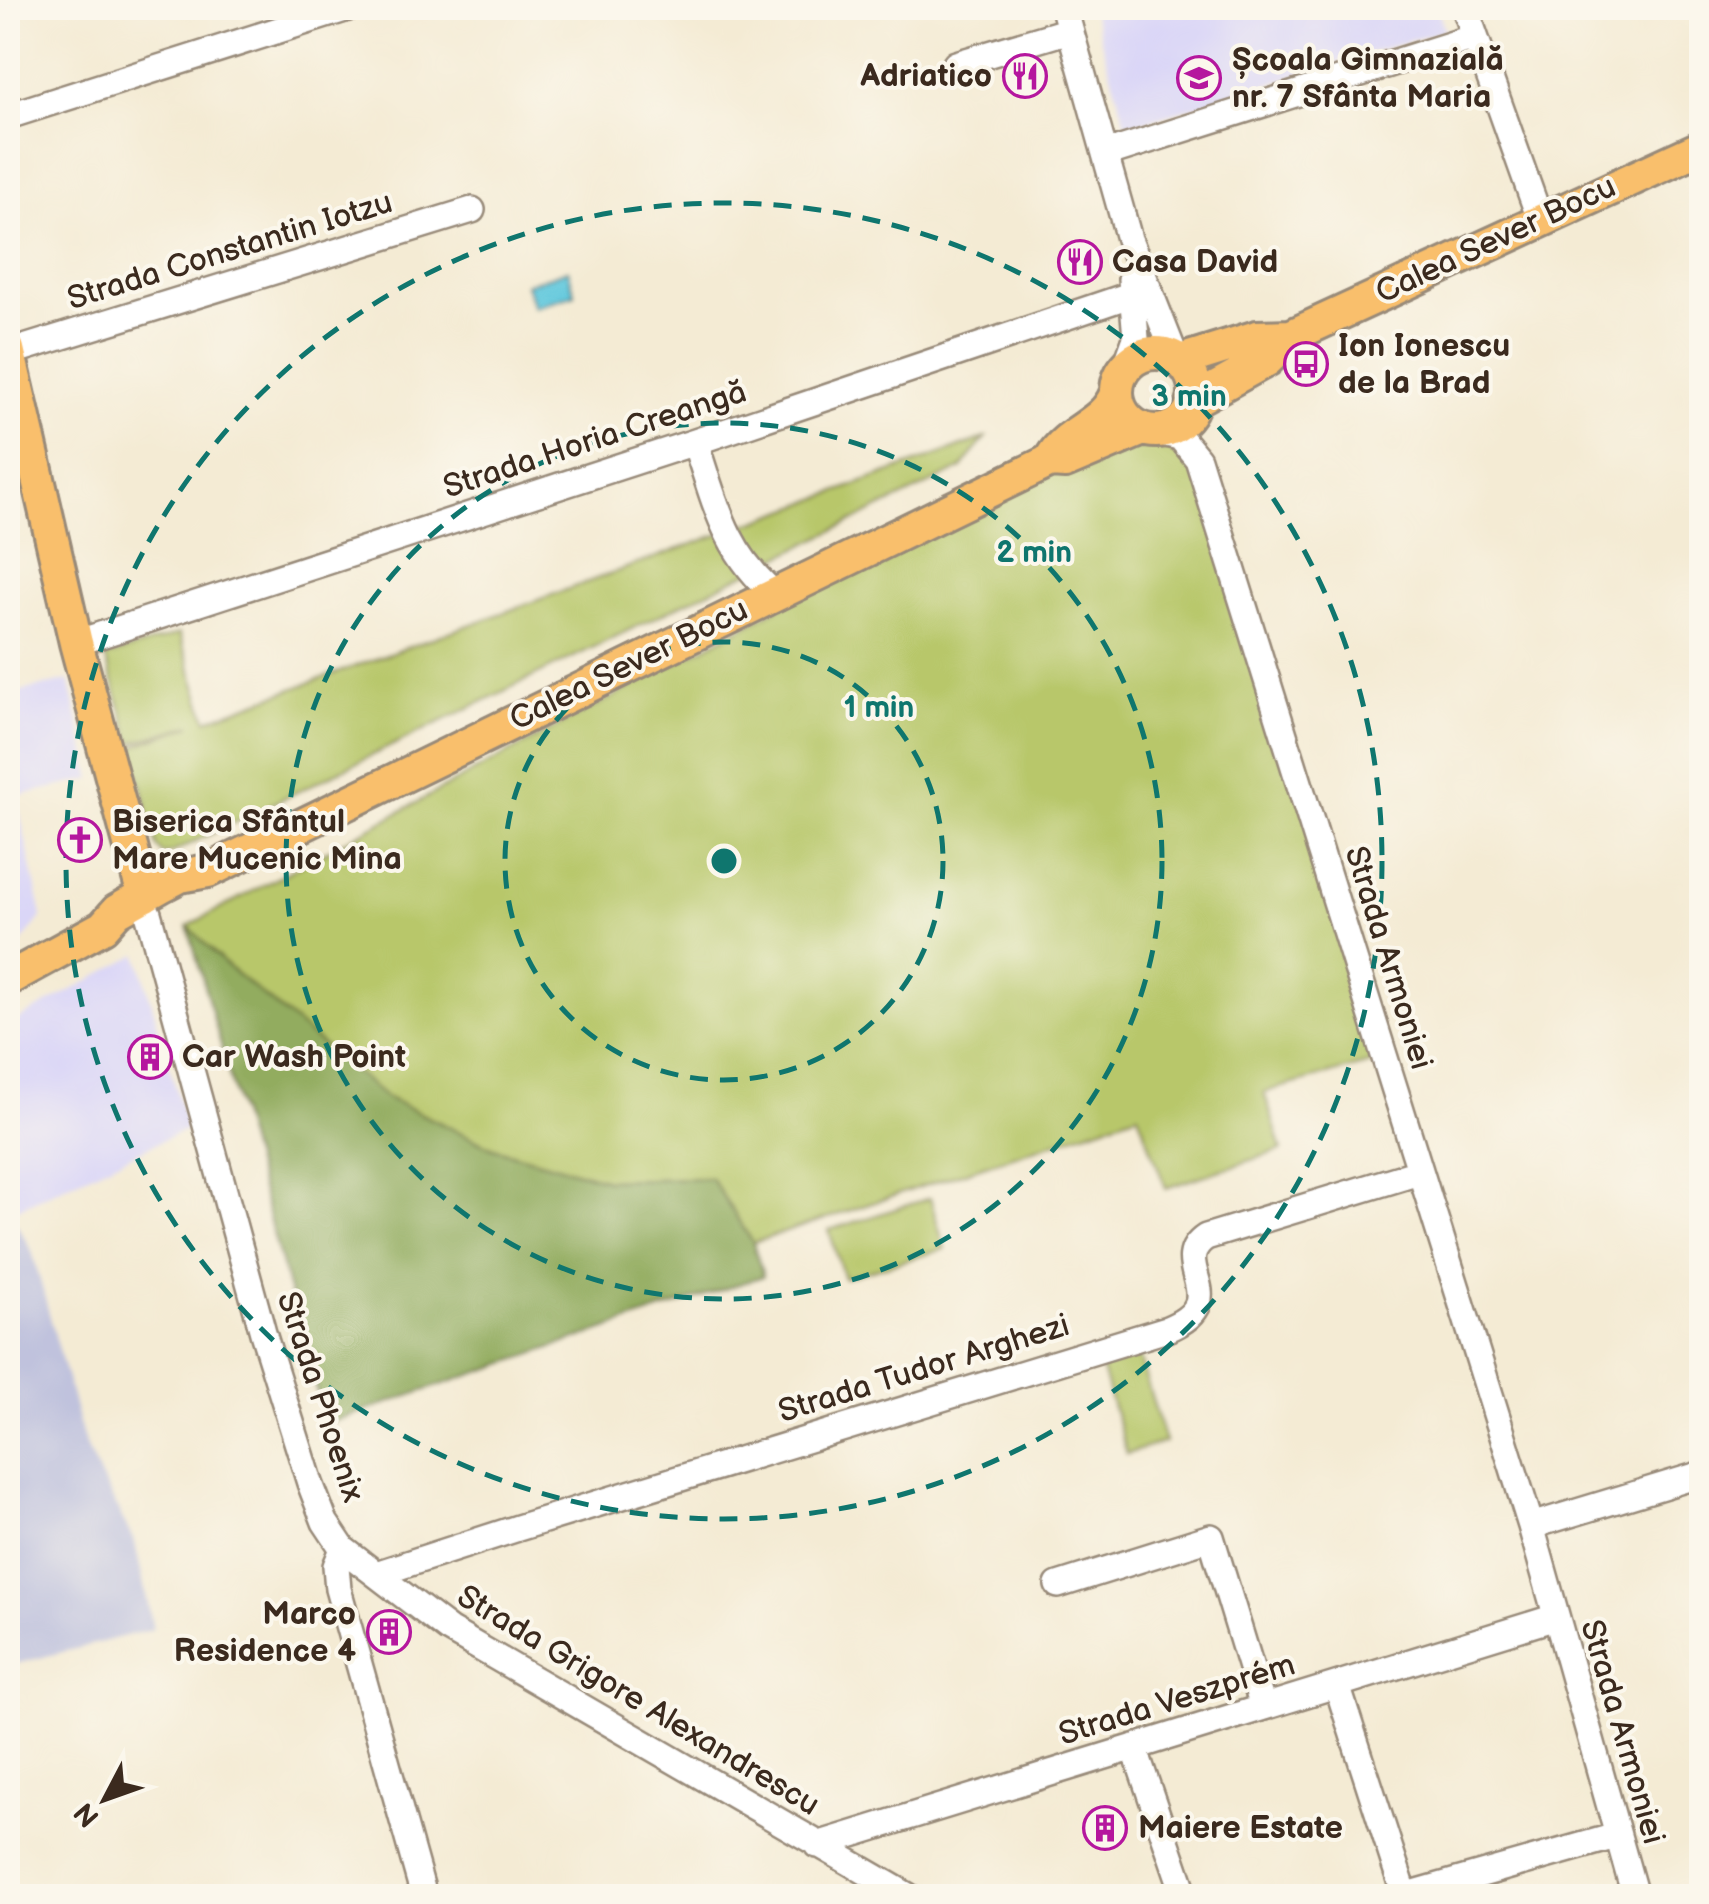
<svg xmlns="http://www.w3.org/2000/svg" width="1709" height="1904" font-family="'Balsamiq Sans',sans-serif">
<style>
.built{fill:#dad6f7}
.industrial{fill:#c0c2dd}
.green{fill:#b8c76a;stroke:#7a7844;stroke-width:2.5}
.forest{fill:#92ac5e;stroke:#666b3e;stroke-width:2.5}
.water{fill:#61c8dd;stroke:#4e797e;stroke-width:2.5}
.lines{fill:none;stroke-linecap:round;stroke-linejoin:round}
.minor-casing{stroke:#988a79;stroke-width:30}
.major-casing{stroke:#988a79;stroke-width:38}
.minor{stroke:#fff;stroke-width:25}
.major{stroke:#f9bf6c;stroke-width:32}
.ring{fill:none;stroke:#0f766e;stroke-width:5;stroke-dasharray:18 12}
.labels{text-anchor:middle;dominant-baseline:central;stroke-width:8;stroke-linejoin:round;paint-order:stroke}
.poi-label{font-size:32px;font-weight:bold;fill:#3b2a1e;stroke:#fbf7ec;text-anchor:start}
.street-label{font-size:32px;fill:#3b2a1e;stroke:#fbf7ec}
.centre{fill:#0f766e;stroke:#fbf7ec;stroke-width:5}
.ring-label{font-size:30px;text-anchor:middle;font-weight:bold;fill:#0f766e;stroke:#fbf7ec;stroke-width:8;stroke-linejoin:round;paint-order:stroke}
</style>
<rect width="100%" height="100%" fill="#fbf7ec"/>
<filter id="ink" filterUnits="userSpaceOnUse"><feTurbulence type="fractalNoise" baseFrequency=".01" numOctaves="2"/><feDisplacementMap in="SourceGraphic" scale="20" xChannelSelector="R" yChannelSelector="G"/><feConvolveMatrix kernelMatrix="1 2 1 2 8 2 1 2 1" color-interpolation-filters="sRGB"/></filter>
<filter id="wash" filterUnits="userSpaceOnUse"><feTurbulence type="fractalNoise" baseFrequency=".0048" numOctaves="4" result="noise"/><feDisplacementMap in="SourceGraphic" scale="40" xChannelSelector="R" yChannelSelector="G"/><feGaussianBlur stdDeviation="2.25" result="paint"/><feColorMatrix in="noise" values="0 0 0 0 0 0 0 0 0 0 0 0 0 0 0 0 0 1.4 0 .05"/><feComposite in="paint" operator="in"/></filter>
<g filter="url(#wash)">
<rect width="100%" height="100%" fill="#f4ebd4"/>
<!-- built -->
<path class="built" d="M1091,8H1437L1445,30L1127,127Z
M69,680L92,779L16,796L42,916L8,960V694Z
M138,954L187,1129L9,1212L8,1025Z"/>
<!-- industrial -->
<path class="industrial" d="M8,1209L32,1251L86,1448L135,1543L153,1629L8,1666Z"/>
<!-- green -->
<path class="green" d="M1130,422L1189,444L1385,1059L1264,1092L1282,1150L1166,1188L1138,1114L753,1243L711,1178L607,1180L493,1148L385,1097L226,965L188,926L1050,461Z
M985,438L962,468L171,853L163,854L157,847L132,747L192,725L132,743L105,657L179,634L207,720Z
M930,1198L945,1249L844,1278L829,1230Z
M1139,1356L1165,1442L1127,1454L1101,1367Z"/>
<!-- forest -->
<path class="forest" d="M188,926L226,965L385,1097L493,1148L607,1180L711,1178L753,1243L763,1276L326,1424Z"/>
<!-- water -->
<path class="water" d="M568,270L575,294L534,307L526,284Z"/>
</g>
<g filter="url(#ink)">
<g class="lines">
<!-- minor casing -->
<g class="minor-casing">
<path id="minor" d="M1064,8L1129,239L1176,358
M1465,8L1540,219
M956,64L1070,30
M8,116L348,8
M1105,154L1475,37
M8,353L472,210
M1126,366L1136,338L1131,279
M1157,432L1180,437L1198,459L1531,1526L1635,1896
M695,442C715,502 725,552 775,594
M76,643L695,442L1133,294
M148,913L263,1333L310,1483L325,1522L343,1549L449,1630L908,1896
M1531,1526L1702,1474
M343,1549L336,1566L338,1589L424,1896
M376,1574L518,1528L1167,1329C1237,1300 1165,1264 1206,1237L1419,1172
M1058,1585L1211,1537L1263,1707
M1337,1685L1405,1896
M1134,1747L1185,1896
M817,1845L1556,1617
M1404,1896L1616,1836"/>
</g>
<!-- major casing -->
<g class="major-casing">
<path id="major" d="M8,349L76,643L144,896
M1117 392a39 39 0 1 1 78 0a39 39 0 1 1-78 0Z
M1180,361L1257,337L1291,336
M1195,400L1267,360L1291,336L1702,147
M1052,457C1068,430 1104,425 1116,394
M8,979L103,927L117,911L161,886L180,876L208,871L1050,461L1065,462L1143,429"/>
</g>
<!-- minor -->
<use href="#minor" class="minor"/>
<!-- major -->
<use href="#major" class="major"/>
</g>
</g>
<!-- distance rings -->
<g class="ring">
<circle cx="724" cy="861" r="219"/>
<circle cx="724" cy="861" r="438"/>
<circle cx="724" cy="861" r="658"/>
</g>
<!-- icons -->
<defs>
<g id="restaurant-ring" transform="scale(2.25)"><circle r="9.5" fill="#fbf7ec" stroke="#b5179e" stroke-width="1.5"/><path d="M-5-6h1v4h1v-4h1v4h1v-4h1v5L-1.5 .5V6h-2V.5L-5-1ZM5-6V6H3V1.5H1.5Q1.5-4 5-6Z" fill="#b5179e"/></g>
<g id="school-ring" transform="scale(2.25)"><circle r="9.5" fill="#fbf7ec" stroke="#b5179e" stroke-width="1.5"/><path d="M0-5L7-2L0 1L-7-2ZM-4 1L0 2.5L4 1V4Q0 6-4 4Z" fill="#b5179e"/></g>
<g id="bus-ring" transform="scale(2.25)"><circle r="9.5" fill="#fbf7ec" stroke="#b5179e" stroke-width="1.5"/><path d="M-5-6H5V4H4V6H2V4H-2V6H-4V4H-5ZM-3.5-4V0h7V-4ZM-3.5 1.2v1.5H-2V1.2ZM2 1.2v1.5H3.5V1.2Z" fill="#b5179e"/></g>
<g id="church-ring" transform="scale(2.25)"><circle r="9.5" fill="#fbf7ec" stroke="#b5179e" stroke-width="1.5"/><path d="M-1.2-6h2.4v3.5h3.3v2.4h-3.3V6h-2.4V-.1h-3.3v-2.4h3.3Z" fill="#b5179e"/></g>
<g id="building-ring" transform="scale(2.25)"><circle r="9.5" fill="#fbf7ec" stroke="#b5179e" stroke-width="1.5"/><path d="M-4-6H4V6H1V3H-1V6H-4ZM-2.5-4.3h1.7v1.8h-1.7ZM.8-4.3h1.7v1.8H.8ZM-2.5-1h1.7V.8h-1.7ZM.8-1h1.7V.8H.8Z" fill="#b5179e"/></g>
</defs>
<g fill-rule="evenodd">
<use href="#restaurant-ring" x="1025" y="76"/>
<use href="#school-ring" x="1199" y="78"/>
<use href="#restaurant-ring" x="1080" y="262"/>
<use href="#bus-ring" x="1306" y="364"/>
<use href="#church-ring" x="80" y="840"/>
<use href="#building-ring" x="150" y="1057"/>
<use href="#building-ring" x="389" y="1632"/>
<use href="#building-ring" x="1105" y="1828"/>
</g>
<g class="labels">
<!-- poi labels -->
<g class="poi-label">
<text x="1232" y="60">Școala Gimnazială<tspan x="1232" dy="37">nr. 7 Sfânta Maria</tspan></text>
<text x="992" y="76" text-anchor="end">Adriatico</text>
<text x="1112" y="262">Casa David</text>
<text x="1338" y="346">Ion Ionescu<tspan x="1338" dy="37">de la Brad</tspan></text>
<text x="112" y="822">Biserica Sfântul<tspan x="112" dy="37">Mare Mucenic Mina</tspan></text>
<text x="182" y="1057">Car Wash Point</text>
<text x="356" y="1614" text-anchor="end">Marco<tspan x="356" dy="37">Residence 4</tspan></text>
<text x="1138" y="1828">Maiere Estate</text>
</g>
<!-- street labels -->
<g class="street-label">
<text transform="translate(1496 240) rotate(-25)">Calea Sever Bocu</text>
<text transform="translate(230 251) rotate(-17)">Strada Constantin Iotzu</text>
<text transform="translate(595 440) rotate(-18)">Strada Horia Creangă</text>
<text transform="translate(629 665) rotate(-26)">Calea Sever Bocu</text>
<text transform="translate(1388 958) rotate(73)">Strada Armoniei</text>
<text transform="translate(924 1369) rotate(-17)">Strada Tudor Arghezi</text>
<text transform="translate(320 1397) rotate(72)">Strada Phoenix</text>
<text transform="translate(1177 1700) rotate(-17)">Strada Veszprém</text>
<text transform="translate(638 1701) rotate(31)">Strada Grigore Alexandrescu</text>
<text transform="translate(1622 1732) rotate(74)">Strada Armoniei</text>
</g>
</g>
<circle cx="724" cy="861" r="15" class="centre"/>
<g class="ring-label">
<text x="1189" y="406">3 min</text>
<text x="1034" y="562">2 min</text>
<text x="879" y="717">1 min</text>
</g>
<!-- margin -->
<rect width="1709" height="1904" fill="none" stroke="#fbf7ec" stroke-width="40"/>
<!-- north arrow -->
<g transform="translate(105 1799) rotate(229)" stroke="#fbf7ec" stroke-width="8" paint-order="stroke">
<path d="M0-8L18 38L0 25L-18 38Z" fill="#3b2a1e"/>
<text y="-15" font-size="28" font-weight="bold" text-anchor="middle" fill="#3b2a1e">N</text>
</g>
</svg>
